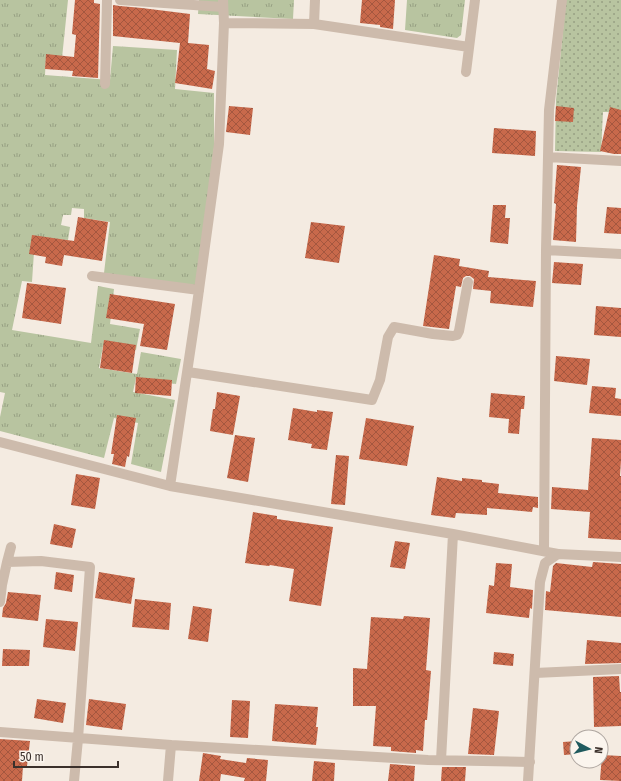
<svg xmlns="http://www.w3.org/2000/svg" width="621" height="781" font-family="'Fira Sans Condensed',sans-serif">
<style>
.grass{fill:url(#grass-tufts)}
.park{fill:url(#park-dots)}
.building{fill:url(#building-cross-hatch)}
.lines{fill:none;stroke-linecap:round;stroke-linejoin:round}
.minor{stroke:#cdbbac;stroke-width:10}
.tertiary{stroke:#cdbbac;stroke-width:10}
</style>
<defs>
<pattern id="grass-tufts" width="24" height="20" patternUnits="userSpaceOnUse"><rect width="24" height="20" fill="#b8c4a0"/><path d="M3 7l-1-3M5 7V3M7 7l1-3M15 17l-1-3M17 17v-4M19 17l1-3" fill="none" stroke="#97a083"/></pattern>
<pattern id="park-dots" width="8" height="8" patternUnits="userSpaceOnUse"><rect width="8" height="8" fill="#b8c4a0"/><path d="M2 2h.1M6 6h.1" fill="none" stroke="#97a083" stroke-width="1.8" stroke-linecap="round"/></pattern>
<pattern id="building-cross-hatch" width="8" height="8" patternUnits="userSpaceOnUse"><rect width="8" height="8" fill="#c8694b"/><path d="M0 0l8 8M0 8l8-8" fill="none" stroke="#a4573f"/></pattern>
</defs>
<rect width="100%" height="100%" fill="#f4ebe1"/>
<!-- grass -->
<path class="grass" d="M0,0H68L62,58L46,56L45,75L110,80L113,46L177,50L175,89L214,93V148L196,287L104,273L110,222L84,218V209L72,208L71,215H63L61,225L70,227L68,240L35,237L32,282L22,281L12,330L91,343L98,286L114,289L110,324L140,329L136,350L103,346L99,368L137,374L141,352L181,359L176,384L136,378L133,392L175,400L161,472L131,464L138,423L114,418L104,458L0,431V417L5,393L0,392Z
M199,0H294L293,19L198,14Z
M407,0H465L461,35L457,38L405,30Z"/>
<!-- park -->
<path class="park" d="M566,0H621V112H603L601,152L555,151L556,100Z"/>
<!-- building -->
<path class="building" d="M75,0H94V3L100,4L98,78L72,76L73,71L45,69L46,54L74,57L76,35L72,34Z
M362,0H395L393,29L380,27V25L360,23Z
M113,5L120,6L142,8L190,14L188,43L209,45L207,69L215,71L212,89L175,83L177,69L180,43L113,36Z
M229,106L253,108L250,135L226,132Z
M556,106L574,108L573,122L555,121Z
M610,107L621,110V154H614L600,151Z
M494,128L536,131L535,156L492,153Z
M557,165L581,167L577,206L576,242L553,240L556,204L554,203Z
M493,205H506L505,218H510L508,244L490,242Z
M607,207L621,208V234L604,233Z
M78,217L108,222L102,261L64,255L62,266L45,263L46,257L29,254L32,235L74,241Z
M311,222L345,226L339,263L305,258Z
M434,255L460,259L459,266L489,271L488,277L536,281L533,307L490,303L491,291L473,289L474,279L470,276H466L463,278L461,287L456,286L449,329L423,326Z
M554,262L583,264L581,285L552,283Z
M27,283L66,288L61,324L22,318Z
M110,294L175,304L167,350L140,346L144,324L106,318Z
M596,306L621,308V337L594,335Z
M104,340L136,345L132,373L100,368Z
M556,356L590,359L587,385L554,381Z
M136,377L172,380L171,396L135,393Z
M592,386L616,388L615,398L621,399V416L589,413Z
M217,392L240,396L233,435L210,431L213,409H215Z
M491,393L525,396L524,409H521L519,434L508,433L509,419L489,417Z
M293,408L317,412V410L333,412L327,450L311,448L312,444L288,440Z
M117,415L136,418L129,457L127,456L125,467L112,464L114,454H111Z
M366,418L414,426L407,466L359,459Z
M235,435L255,438L248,482L227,478Z
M592,438L621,440V461L620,476H621V540L588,538L590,512L551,509L552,487L588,490Z
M336,455L349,456L345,505L331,504Z
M76,474L100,478L95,509L71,505Z
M437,477L462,481V478L482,480V482L499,484L498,493L538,497V508L533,507L532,512L487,508V515L456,513L455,518L431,515Z
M253,512L277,516V519L333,527L321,606L289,601L294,569L270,565L269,566L245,563Z
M54,524L76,529L72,548L50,544Z
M395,541L410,543L405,569L390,567Z
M593,562L621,564V617L545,610L546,591L550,592L553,566L556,563L592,567Z
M496,563L512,564L510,587L533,590L532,609L530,608L529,618L486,613L489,585L494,586Z
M56,572L74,575L72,592L54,589Z
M99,572L135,578L131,604L95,598Z
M8,592L41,595L38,621L2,617L3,608L6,603Z
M135,599L171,603L169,630L132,627Z
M193,606L212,609L208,642L188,639Z
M404,616L430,618L426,670L431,671L427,720H425L423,751L416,750V753L391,751V747L373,746L376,706H353V668L367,669L371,617L403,619Z
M46,619L78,622L75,651L43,647Z
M587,640L621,643V663L585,664Z
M3,649L30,650L29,666H2Z
M494,652L514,654L513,666L493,664Z
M619,676L620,692H621V726L594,727L593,677Z
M37,699L66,703L63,723L34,718Z
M89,699L126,704L122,730L86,725Z
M232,700L250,701L248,738L230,737Z
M275,704L318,707L316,727H318L316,745L272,741Z
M473,708L499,711L494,755L468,754Z
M0,739L30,741L27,766H23L22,781H0Z
M577,741V754L564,755L563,742Z
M203,753L221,756L220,759L246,763L247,758L268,760L266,781H244L245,778L221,774L220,781H199Z
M602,755L621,756V781L600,780Z
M314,761L335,763L334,781H312Z
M390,764L415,766L414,781H388Z
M442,767H466L465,781H441Z"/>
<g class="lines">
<!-- minor -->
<path class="minor" d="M120,0L223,7
M224,23L314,24L315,0
M314,24L469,47
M466,72L475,0
M105,84L107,0
M548,157L621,161
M546,250L621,254
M92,276L199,290V291
M188,372L372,400L380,380L388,337L394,327L433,334L453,336L457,335L459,331L468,282
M0,442L170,486L453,534L558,554
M170,486L195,319L219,144L224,23L223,0
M544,551L546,250L549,110L562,0
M7,562L11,547
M0,602L2,585L7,562L41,561L90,567L78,739L74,781
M535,673L621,669
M0,732L171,745L428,760L530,762
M441,760L453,534
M168,781L171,745"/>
<!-- tertiary -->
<path class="tertiary" d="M528,781L540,582L545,563L558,554L621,557"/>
</g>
<!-- north arrow -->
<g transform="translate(589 749) rotate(97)"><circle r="19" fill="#fbf5ee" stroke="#aea6a0"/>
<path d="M0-3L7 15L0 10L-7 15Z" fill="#1f5a5e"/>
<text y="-6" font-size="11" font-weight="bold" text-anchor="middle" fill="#3b302b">N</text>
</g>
<!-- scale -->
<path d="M14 761v6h104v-6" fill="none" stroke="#3b302b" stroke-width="2"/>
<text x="20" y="761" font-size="12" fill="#3b302b" stroke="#fbf5ee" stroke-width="3" paint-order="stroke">50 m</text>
</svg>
